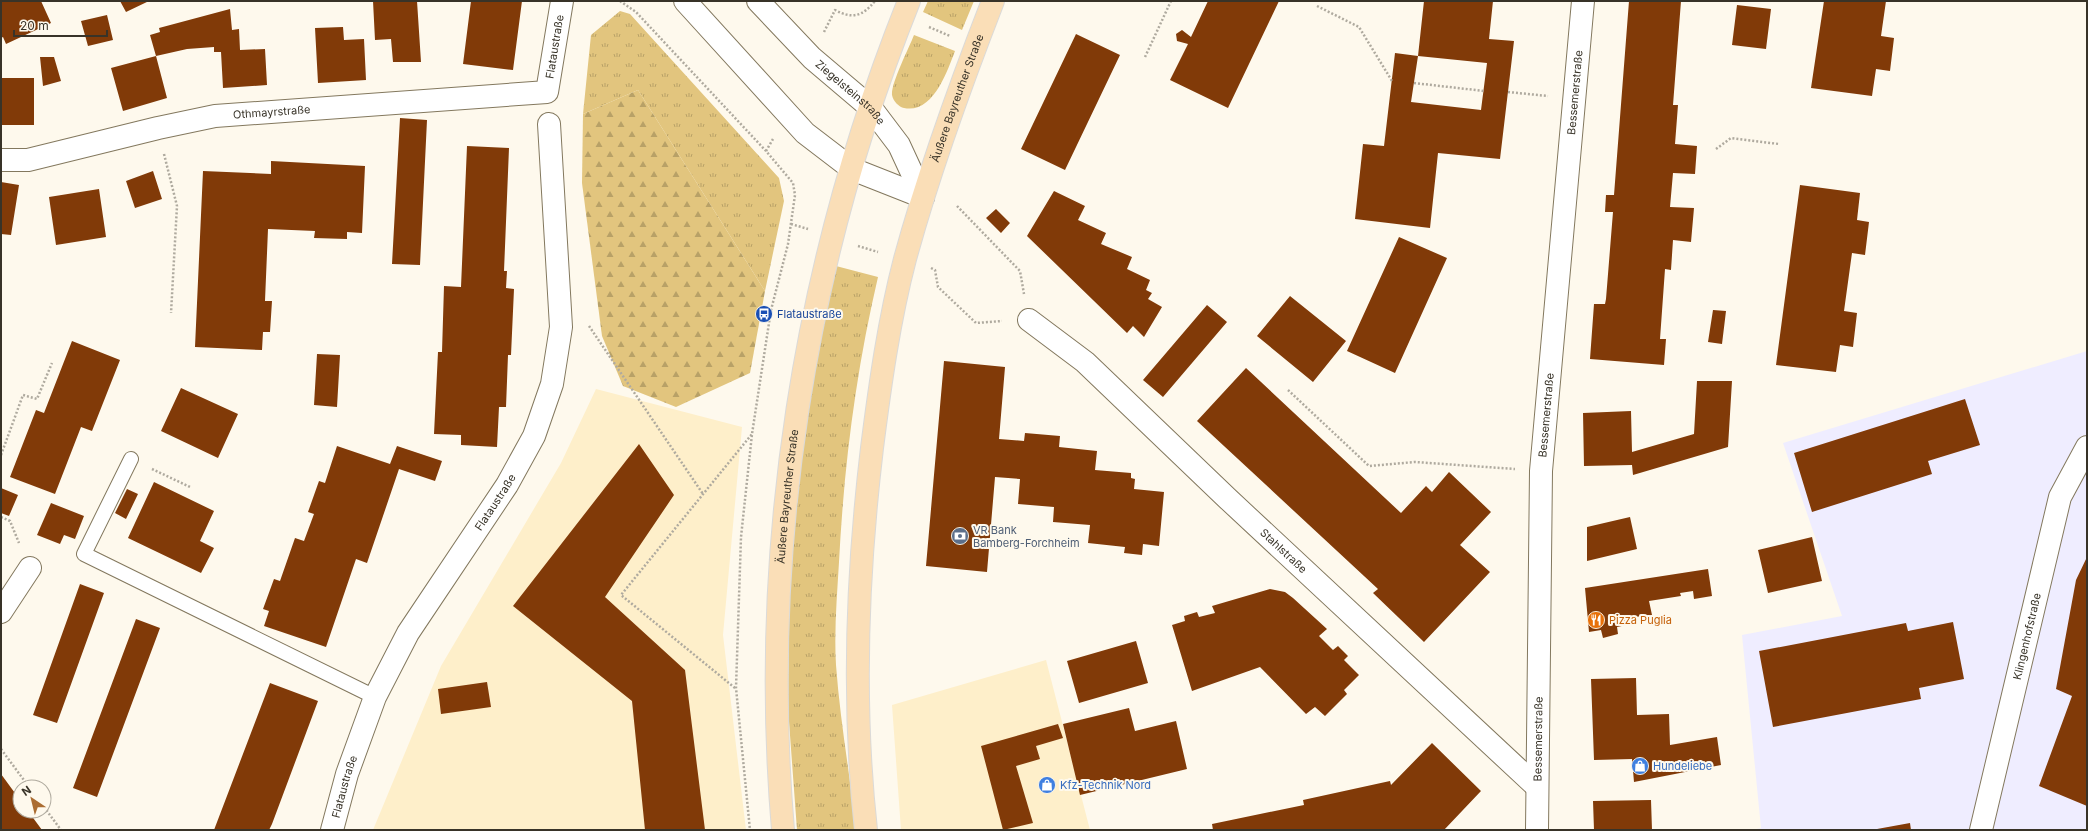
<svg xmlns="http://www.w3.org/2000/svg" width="2088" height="831" font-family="Inter,sans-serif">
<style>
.built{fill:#feefca}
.industrial{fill:#efedff}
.grass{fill:url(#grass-tufts)}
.forest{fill:url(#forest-firs)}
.building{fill:#813a08;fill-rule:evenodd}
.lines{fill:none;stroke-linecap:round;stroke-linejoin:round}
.service-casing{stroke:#83785e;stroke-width:16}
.minor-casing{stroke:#83785e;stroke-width:24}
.secondary-casing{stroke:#83785e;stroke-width:24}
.primary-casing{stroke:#dbdad8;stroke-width:24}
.path{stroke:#afaa9f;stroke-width:2.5;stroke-dasharray:2 2;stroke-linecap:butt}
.service{stroke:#fff;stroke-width:14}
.minor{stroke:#fff;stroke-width:22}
.secondary{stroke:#fff;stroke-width:22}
.primary{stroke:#fadeb7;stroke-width:22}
.labels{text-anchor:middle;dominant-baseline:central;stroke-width:4;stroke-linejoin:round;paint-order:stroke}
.street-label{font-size:11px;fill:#383328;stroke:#fef9ed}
.transit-label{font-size:11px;fill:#164399;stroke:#fef9ed;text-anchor:start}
.service-label{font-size:11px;fill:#4e5e75;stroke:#fef9ed;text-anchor:start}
.food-label{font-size:11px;fill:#c56008;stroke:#fef9ed;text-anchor:start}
.shop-label{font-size:11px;fill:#366cbe;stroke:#fef9ed;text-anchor:start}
</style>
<defs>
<pattern id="grass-tufts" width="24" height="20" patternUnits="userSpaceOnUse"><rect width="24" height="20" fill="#e2c57e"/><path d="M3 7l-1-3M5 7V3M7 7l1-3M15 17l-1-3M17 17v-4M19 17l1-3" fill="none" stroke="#b8a167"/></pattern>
<pattern id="forest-firs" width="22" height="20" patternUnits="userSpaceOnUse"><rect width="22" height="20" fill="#e2c57e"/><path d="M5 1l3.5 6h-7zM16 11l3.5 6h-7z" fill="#b8a167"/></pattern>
</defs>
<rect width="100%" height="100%" fill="#fef9ed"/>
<!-- built -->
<path class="built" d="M596,389L742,427L723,635L746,830H373L441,666L561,463Z
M1046,660L1090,830H901L892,705Z"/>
<!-- industrial -->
<path class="industrial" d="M2087,351V830H1753L1761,828L1742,635L1842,616L1783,443Z"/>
<!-- grass -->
<path class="grass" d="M928,1H974L962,30L923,12Z
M620,11L630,14L779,178L784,201L765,291L638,90L583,114L591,35Z
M914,35L955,51C947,72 933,114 904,108C899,107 893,101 892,95C891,83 909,48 914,35Z
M836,266L878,277C856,371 844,465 839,562C837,596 834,631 836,665C840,720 850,775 856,830H797L788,708L790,533L812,369Z"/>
<!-- forest -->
<path class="forest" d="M638,90L765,291L750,373L676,407L623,386L602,336L582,183L583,114Z"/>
<!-- building -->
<path class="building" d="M1,1H41L51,23L6,44L3,37L1,38Z
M120,1H149L126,12Z
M373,1H417L421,62H393L391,39L375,40Z
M471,1H522L513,70L463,64Z
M1208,1H1279L1228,108L1170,80L1188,44L1177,41L1176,34L1182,30L1191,37Z
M1424,1H1493L1489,39L1514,41L1500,159L1438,153L1430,228L1355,219L1363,144L1384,146L1395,53L1418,56ZM1418,56L1487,63L1481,110L1411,102Z
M1629,1H1681L1673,105H1678L1675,144L1697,146L1695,174L1673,173L1670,207L1694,208L1691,242L1673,240L1671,270L1665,269L1660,339H1666L1664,365L1590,359L1594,304H1605L1606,299L1613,212H1605L1606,195H1614Z
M1824,1H1886L1881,36L1894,38L1890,71L1876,69L1872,96L1811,88Z
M1737,5L1771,9L1766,49L1732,45Z
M230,9L232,30L239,29L240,50L265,49L267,85L223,88L221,52H214V47L187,49L156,56L150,35L160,32L159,28Z
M107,15L113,40L88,46L81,21Z
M343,27L344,40L364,39L366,80L318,83L315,28Z
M1076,34L1120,55L1065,170L1021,149Z
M156,56L167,98L123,111L111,68Z
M40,57H54L61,81L43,86Z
M1,78H34V125H1Z
M400,118L427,120L420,265L392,264Z
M467,146L509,148L504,271H507L506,288L514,289L511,355H508L506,407H499L497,447L461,445V435L434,434L438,352H442L444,286L461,287Z
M271,161L365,166L362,233L347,232V239L314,238L315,231L268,229L265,301H272L270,332H263L262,350L195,347L203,171L271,174Z
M153,171L162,199L135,208L126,181Z
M1,182L19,185L11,235L1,234Z
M1800,185L1860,193L1857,220L1869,222L1865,255L1852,253L1844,311L1857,313L1853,347L1840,345L1836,372L1776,365Z
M99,189L106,237L56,245L49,197Z
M1054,191L1085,206L1078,220L1106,233L1101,244L1132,257L1127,269L1150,280L1146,290L1152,293L1148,299L1162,307L1144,337L1133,326L1127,333L1027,236Z
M996,209L1010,223L1001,233L986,218Z
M1399,237L1447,258L1395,373L1347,351Z
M1290,296L1346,341L1313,382L1257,336Z
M1207,305L1227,322L1163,397L1143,380Z
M1713,310L1726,311L1722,344L1708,342Z
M72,341L120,360L92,431L81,427L55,494L10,477L36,410L44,413Z
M317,354L340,355L337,407L314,405Z
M944,361L1005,367L999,439L1024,441L1025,433L1060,436L1059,447L1097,451L1095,470L1131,473V478L1135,479L1134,489L1164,492L1159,546L1143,544L1142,555L1124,553L1125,547L1088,543L1090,525L1053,522L1054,507L1018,504L1020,479L995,477L987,572L926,566Z
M1246,368L1401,513L1426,486L1432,492L1449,472L1491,512L1460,545L1490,572L1424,642L1373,593L1378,589L1197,421Z
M1697,381H1732L1728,447L1633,475L1632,465L1584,466L1583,413L1631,411L1632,452L1694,434Z
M181,388L238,414L218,458L161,431Z
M1965,399L1980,445L1928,461L1932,474L1812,512L1794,453Z
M639,444L674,495L605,597L685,670L705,830H645L632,701L513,606Z
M337,446L390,464L397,446L442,461L435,481L399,469L367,563L356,559L326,647L264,626L269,611L263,609L274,579L280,581L295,538L304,541L314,514L308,512L319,481L325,483Z
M154,482L214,511L200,541L214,548L201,573L128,538Z
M1,488L18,495L9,516L1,513Z
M127,489L138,494L126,519L115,513Z
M51,503L84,516L75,539L64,535L60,544L37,535Z
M1630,517L1637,549L1587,561V527Z
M1812,537L1822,581L1768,593L1758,550Z
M2087,557V806L2039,786L2072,696L2056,689L2076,580Z
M1708,569L1712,596L1694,599L1693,591L1680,593L1681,596L1649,601L1652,615L1635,617L1636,623L1617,627L1618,634L1603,638L1601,630L1589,632L1585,588Z
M80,584L104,593L57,723L33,715Z
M1270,589L1285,592L1293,598L1327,629L1319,636L1333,650L1338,646L1348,656L1344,660L1359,675L1344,690L1347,694L1325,716L1315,707L1306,714L1260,667L1192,691L1172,625L1185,621L1184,616L1197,612L1199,617L1215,613L1212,606Z
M136,619L160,628L97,797L73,788Z
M1953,622L1964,679L1919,688L1921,699L1773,727L1759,651L1906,623L1908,631Z
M1136,641L1148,683L1079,703L1067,661Z
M1636,678L1637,715L1669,714L1670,745L1717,737L1721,765L1634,782L1632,759L1594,760L1591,679Z
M487,682L491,707L441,714L438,689Z
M270,683L318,701L272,824L269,830H214Z
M1129,708L1135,731L1176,721L1187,769L1080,795L1063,724Z
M1058,724L1063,738L1036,746L1040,759L1016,766L1033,823L1003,830L981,746Z
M1432,743L1481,791L1444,830H1213L1212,824L1304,805L1303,800L1390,781L1391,785Z
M1,774L20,800V811H28L42,830H1Z
M1651,800L1652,830H1594L1593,801Z
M1910,823L1911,830H1877V829Z"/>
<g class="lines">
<!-- service casing -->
<g class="service-casing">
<path id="service" d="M131,459L84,554L375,697"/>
</g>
<!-- minor casing -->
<g class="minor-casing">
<g id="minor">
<path id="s1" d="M1,160H28L158,128L215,116L547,92L562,1"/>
<path id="s2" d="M1029,320L1085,362L1228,499L1536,786"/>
<path d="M1,612L30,568"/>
<path id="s3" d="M332,830L347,774L375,697L408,633L507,485L534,436L552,384L561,327L549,124"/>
<path id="s4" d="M1537,830L1541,471L1583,1"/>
<path id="s5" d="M1981,830L2060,497L2087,447"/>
</g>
</g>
<!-- secondary casing -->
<g class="secondary-casing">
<g id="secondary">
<path d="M685,1L805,133L852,169L923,197"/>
<path id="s6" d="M758,1L812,58L871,108L899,145L923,197"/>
</g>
</g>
<!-- primary casing -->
<g class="primary-casing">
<g id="primary">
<path id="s7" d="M783,830C759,549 804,263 909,1"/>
<path id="s8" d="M866,830C852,703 857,574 872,448C880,385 889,320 905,259C929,171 960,86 993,1"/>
</g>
</g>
<!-- path -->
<path class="path" d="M620,1L636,12L766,151L793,183L795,195L788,244L771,310L752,434L741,537L736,688L750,830
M1317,6L1359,27L1392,81
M929,27L950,36
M824,32L835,10C852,19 862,17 875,1
M1145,57L1171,1
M1414,83L1484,91
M1508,92L1548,96
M1716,149L1731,138L1779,144
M766,151L773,139
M164,154L177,206L171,313
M957,206L1020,271L1024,294
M791,224L808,229
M858,246L878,252
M931,268L935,270L938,287L976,323L1002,321
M589,326L703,494
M1288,390L1369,466L1415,462L1515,469
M1,455L23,395L37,399L52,363
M152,469L190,487
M1,517L10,521L19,543
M735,688L621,595L752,434
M1,749L29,787
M44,807L61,830"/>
<!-- service -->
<use href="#service" class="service"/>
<!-- minor -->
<use href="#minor" class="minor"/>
<!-- secondary -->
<use href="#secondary" class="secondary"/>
<!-- primary -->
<use href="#primary" class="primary"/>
</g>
<!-- icons -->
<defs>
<g id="bus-disc" transform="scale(0.9)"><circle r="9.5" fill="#1a4fb4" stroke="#fef9ed"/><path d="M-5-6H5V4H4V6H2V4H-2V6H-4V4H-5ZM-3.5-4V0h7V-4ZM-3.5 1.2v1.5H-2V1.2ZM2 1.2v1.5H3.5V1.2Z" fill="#fff"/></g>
<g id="bank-disc" transform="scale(0.9)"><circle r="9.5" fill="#5c6f8a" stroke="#fef9ed"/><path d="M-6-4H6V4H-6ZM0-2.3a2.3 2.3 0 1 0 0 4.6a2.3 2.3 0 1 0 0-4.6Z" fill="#fff"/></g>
<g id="restaurant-disc" transform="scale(0.9)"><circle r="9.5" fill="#e8710a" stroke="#fef9ed"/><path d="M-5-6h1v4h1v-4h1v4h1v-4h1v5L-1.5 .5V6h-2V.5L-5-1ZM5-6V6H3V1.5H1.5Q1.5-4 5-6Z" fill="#fff"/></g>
<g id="shop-disc" transform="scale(0.9)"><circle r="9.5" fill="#3f7fe0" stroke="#fef9ed"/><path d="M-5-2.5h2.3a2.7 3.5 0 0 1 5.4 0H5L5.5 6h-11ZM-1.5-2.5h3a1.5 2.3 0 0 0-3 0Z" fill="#fff"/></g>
</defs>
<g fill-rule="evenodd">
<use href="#bus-disc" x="764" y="314"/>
<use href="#bank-disc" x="960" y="536"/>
<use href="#restaurant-disc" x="1596" y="620"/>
<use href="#shop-disc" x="1640" y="766"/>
<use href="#shop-disc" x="1047" y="785"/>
</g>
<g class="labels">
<!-- street labels -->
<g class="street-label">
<text stroke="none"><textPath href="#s1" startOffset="598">Flataustraße</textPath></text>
<text stroke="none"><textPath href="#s4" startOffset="739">Bessemerstraße</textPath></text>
<text stroke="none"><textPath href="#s6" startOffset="130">Ziegelsteinstraße</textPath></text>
<text stroke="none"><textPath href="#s8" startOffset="744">Äußere Bayreuther Straße</textPath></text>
<text stroke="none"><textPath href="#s1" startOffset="276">Othmayrstraße</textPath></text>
<text stroke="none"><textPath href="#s4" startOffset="415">Bessemerstraße</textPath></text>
<text stroke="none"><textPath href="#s7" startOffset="334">Äußere Bayreuther Straße</textPath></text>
<text stroke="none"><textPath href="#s3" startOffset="369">Flataustraße</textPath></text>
<text stroke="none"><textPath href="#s2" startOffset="344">Stahlstraße</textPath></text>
<text stroke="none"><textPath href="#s5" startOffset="199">Klingenhofstraße</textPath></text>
<text stroke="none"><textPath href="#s4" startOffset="91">Bessemerstraße</textPath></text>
<text stroke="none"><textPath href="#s3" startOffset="45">Flataustraße</textPath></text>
</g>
<!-- transit labels -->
<g class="transit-label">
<text x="777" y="314">Flataustraße</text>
</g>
<!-- service labels -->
<g class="service-label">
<text x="973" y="530">VR Bank<tspan x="973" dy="13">Bamberg-Forchheim</tspan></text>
</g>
<!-- food labels -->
<g class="food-label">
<text x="1609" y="620">Pizza Puglia</text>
</g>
<!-- shop labels -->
<g class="shop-label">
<text x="1653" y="766">Hundeliebe</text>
<text x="1060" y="785">Kfz-Technik Nord</text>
</g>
</g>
<!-- border -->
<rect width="2088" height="831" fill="none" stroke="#383328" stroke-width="4"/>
<!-- north arrow -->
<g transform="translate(32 799) rotate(325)"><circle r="19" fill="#fef9ed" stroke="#afaa9e"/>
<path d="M0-3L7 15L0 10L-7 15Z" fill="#ab6d32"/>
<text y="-6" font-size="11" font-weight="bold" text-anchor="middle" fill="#383328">N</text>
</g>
<!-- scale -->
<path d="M14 30v6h93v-6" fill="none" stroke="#383328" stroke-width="2"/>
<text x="20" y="30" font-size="12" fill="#383328" stroke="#fef9ed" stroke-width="3" paint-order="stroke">20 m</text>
</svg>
